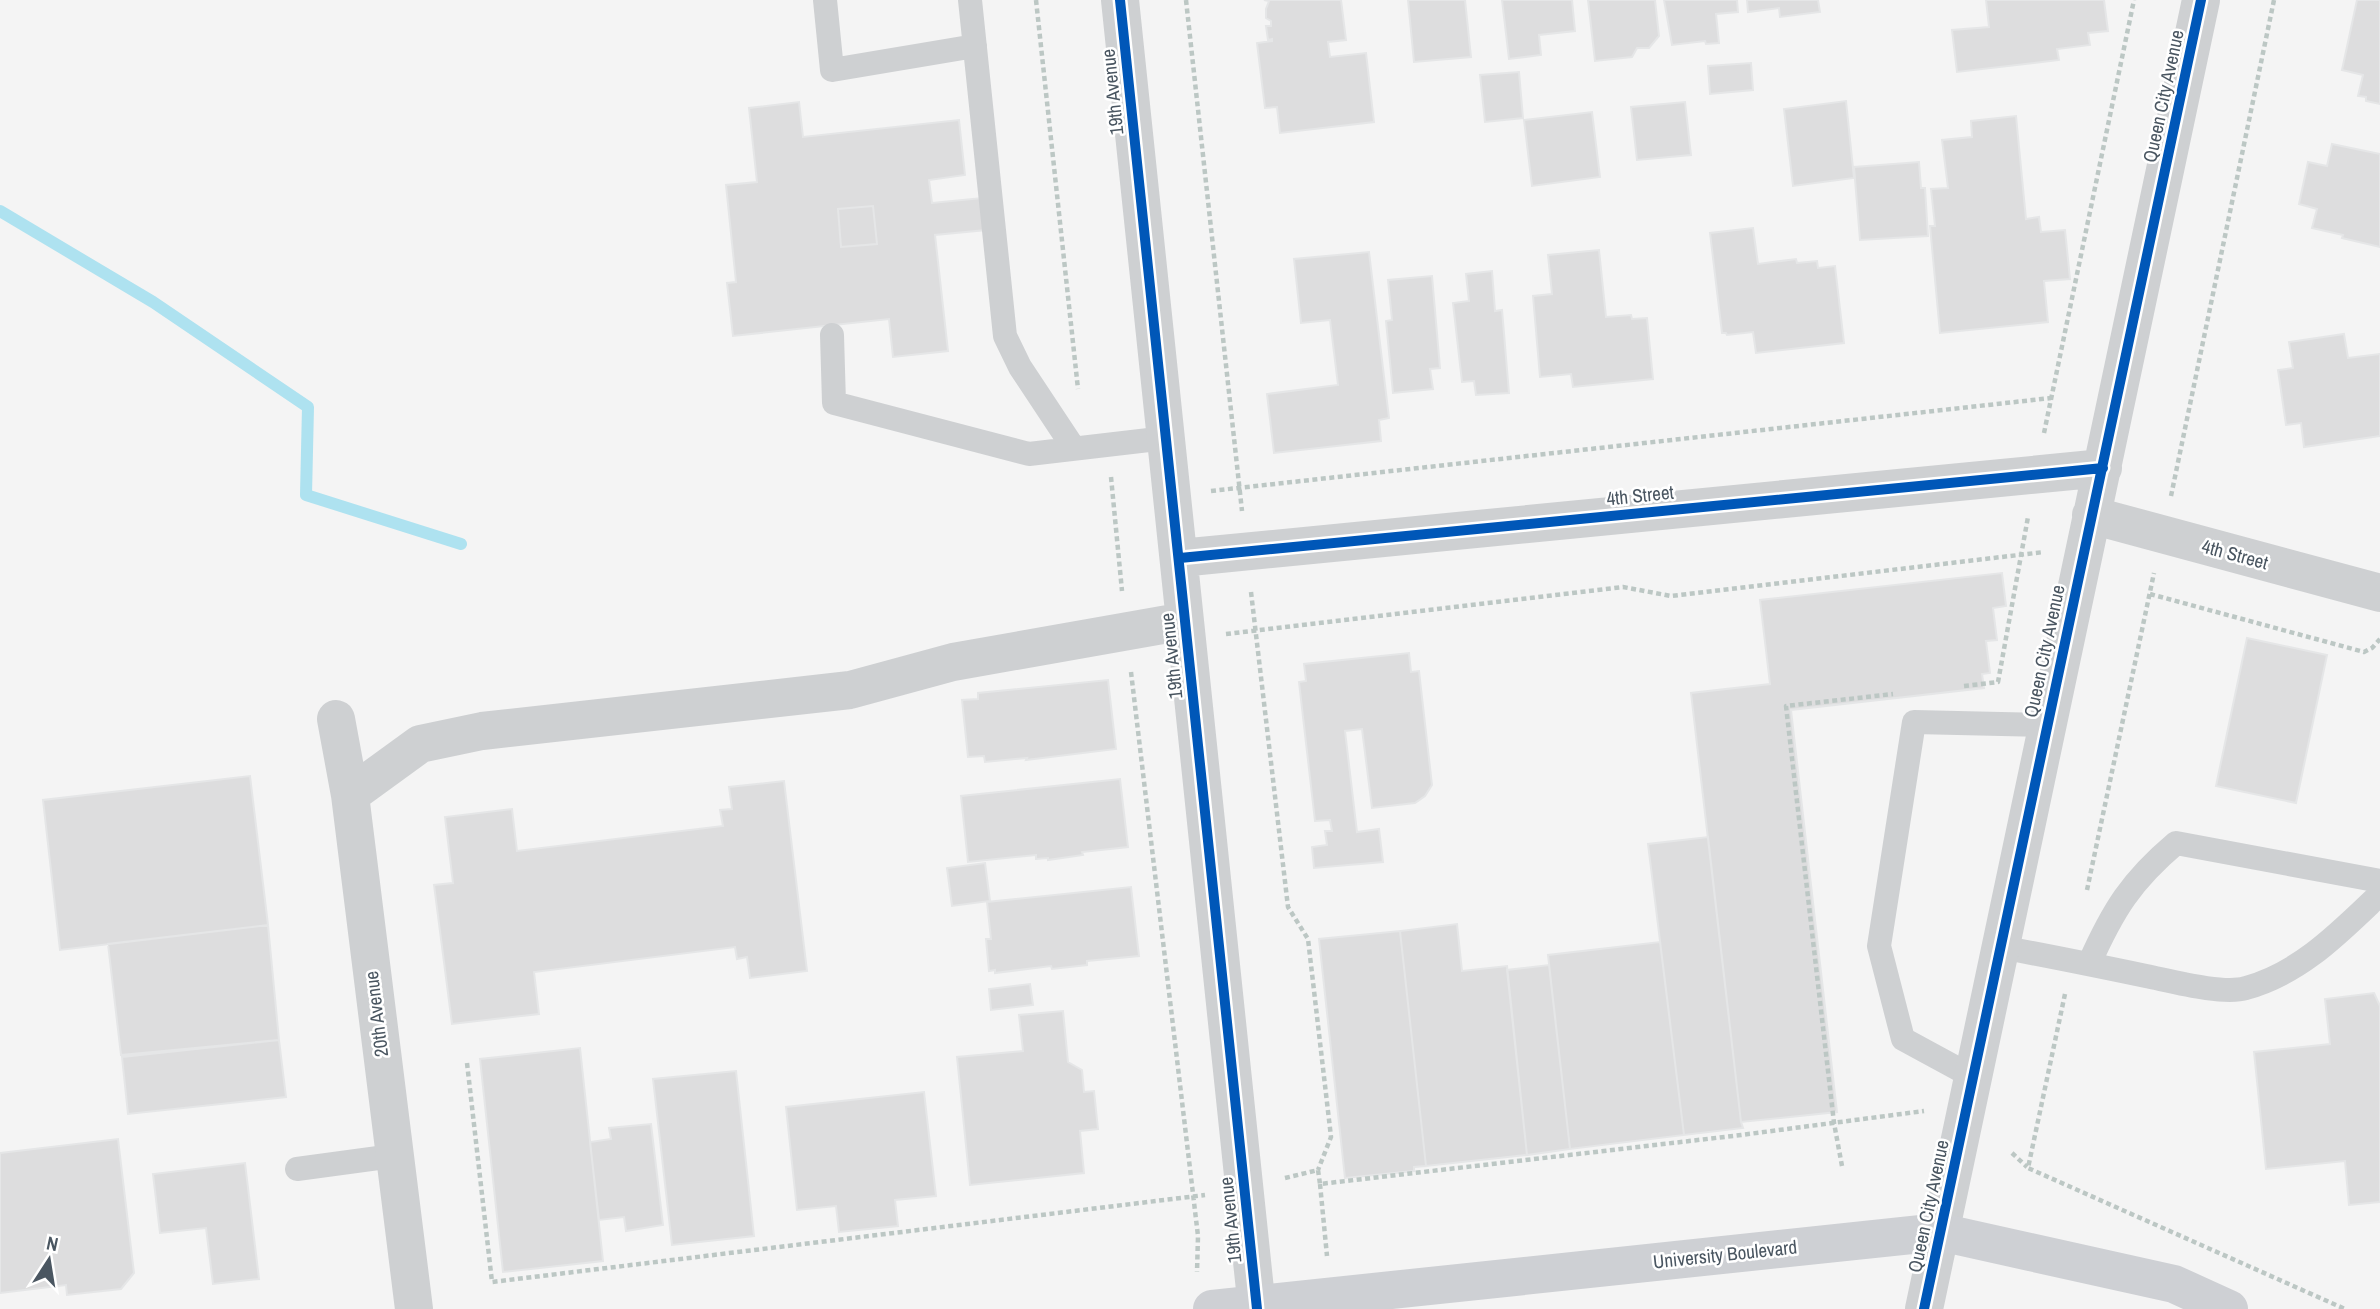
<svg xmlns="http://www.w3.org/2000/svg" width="2380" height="1309" font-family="'Archivo Narrow',sans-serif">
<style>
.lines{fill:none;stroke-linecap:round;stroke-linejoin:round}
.stream{stroke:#aee2f0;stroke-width:12}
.building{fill:#ddddde;stroke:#e5e6e7;stroke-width:2;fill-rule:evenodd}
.path{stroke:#bcc7c4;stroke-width:4.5;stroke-dasharray:5 3.5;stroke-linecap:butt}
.service{stroke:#ced0d2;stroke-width:24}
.minor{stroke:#ced0d2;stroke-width:38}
.secondary{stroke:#ced0d4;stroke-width:38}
.cycleway-casing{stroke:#fff;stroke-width:15}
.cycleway{stroke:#0057b8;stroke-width:10}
.labels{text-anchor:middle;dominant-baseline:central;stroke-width:5;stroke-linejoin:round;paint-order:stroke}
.street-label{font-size:19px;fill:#4a5661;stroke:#fff}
</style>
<rect width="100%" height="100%" fill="#f4f4f4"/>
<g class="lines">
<!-- stream -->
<path class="stream" d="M0,211L153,302L308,407L306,495L461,544"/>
</g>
<!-- building -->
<path class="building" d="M1264,0H1341L1346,40L1328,42L1330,57L1366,53L1374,122L1280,133L1277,107L1265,108L1257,43L1272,41V39L1268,40L1266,26H1271V21L1266,18V9L1269,1Z
M1408,0H1465L1471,57L1414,62Z
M1502,0H1572L1575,31L1539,35L1541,55L1509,59Z
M1588,0H1655L1659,36L1649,48H1637L1632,57L1595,61Z
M1664,0H1737L1738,12L1716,14L1719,43L1706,44L1705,41L1672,45Z
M1747,0H1818L1820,12L1780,17L1779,8L1748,12Z
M1986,0H2104L2108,31L2088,33L2090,45L2057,49L2059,60L1957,72L1952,30L1989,27Z
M2357,0H2380V104L2366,101V97L2358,96L2363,75L2342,70Z
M1751,63L1753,90L1710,94L1708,66Z
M1519,72L1523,118L1485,122L1480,75Z
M1846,101L1854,178L1793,186L1784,109Z
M799,102L803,137L959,120L965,175L929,180L932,203L982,198L986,230L935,235L948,351L893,357L889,319L733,336L727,283L736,282L726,185L757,182L749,108ZM873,206L877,244L841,247L838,209Z
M1685,102L1691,155L1637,160L1631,107Z
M1592,112L1600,177L1532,186L1524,120Z
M2016,116L2026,219L2039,217L2041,232L2065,230L2070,279L2044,281L2048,322L1940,333L1930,226H1935L1931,189L1948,188L1942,140L1972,137L1971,121Z
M2332,144L2380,154V247L2342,238L2343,235L2312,228L2317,209L2299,204L2308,162L2327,166Z
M1919,162L1921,188H1925L1928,236L1860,240L1854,167Z
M873,206L877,244L841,247L838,209Z
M1753,228L1758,264L1796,259L1797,263L1817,261L1818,268L1835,266L1844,343L1756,353L1753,332L1727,335L1726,333H1722L1710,233Z
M1599,250L1606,317L1631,315L1632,319L1647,318L1653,379L1573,387L1571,374L1540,377L1533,296L1552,294L1548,255Z
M1369,252L1389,418L1379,420L1381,441L1274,453L1267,394L1338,385L1330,320L1301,323L1294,259Z
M1492,271L1495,311L1502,310L1509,393L1476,395L1474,381L1462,382L1453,303L1469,301L1466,274Z
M1432,276L1440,368L1430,369L1433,389L1393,393L1386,321L1392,320L1388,280Z
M2344,334L2348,358L2380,354V436L2304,447L2301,423L2286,425L2278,370L2293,368L2289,342Z
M2002,573L2006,606L1993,608L1997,640L1986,641L1990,673L1982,674L1984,688L1791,710L1837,1112L1741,1122L1691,693L1770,684L1760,600Z
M2247,638L2327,655L2296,803L2216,786Z
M1409,653L1411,672L1419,671L1432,785L1425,796L1415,803L1372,808L1362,729L1345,731L1357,832L1379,829L1383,862L1314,868L1312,847L1327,845L1325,831H1332L1330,820L1315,821L1299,682L1306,681L1304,664Z
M1108,680L1116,749L1026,760L1027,758L985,762L984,756L968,757L962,700L978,699V693Z
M250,776L268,925L60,950L43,800Z
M1120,779L1128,847L1082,852L1083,855L1048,860V858L1036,859V855L968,862L961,796Z
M784,781L807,971L750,978L747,957L737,959L735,947L534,972L539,1014L452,1024L434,885L453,883L445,817L512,809L517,851L723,826L720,810L732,809L729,787Z
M1708,837L1741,1122L1743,1128L1684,1135L1648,844Z
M985,863L990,901L952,906L947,868Z
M1131,887L1139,956L1087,961V965L1052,969L1051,966L995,973V970L989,971L986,939H991L987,902Z
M1457,924L1462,971L1507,966L1527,1155L1426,1166L1400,931Z
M268,925L279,1040L121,1055L108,944Z
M1400,931L1426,1166L1414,1167V1171L1345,1178L1319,939Z
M1660,942L1684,1135L1570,1149L1548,955Z
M1549,965L1570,1149L1527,1155L1507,970Z
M1030,984L1033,1005L991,1010L989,989Z
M2374,993L2380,1006V1202L2349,1205L2345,1161L2266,1169L2254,1052L2330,1044L2325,999Z
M1063,1011L1068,1062L1082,1070L1084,1092L1094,1091L1098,1129L1080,1131L1084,1173L970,1185L957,1057L1023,1051L1019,1015Z
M279,1040L286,1097L128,1114L122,1057Z
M580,1048L603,1261L503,1272L480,1059Z
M736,1071L754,1236L672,1245L653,1079Z
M924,1092L936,1196L895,1200L898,1226L839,1232L836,1206L797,1210L786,1107Z
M651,1124L663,1225L626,1231L624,1217L599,1220L590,1142L611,1139L609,1128Z
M118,1139L134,1273L121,1289L67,1295L66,1285L0,1293V1153Z
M245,1163L259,1279L213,1284L206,1228L160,1233L153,1174Z"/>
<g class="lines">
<!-- path -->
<path class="path" d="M1036,0L1078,389
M1186,0L1242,511
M2044,433L2134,0
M1111,477L1122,591
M1211,491L2051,398
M2171,496L2274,0
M1251,592L1288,907L1308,939L1331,1137L1318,1170
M2150,594L2364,652L2372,648L2380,639
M1226,634L1623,587L1671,596L2044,552
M1131,672L1198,1236L1197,1272
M1964,686L1998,682L2028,517
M2087,890L2154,573
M2065,994L2028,1168L2345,1309
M467,1063L492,1282L1205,1195
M2012,1153L2027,1167
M1842,1166L1834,1123L1786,706L1893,694
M1285,1178L1318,1170L1320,1184L1741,1135L1924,1111
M1320,1184L1327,1256"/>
<!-- service -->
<path class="service" d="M825,0L832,70L975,46
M970,0L1005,336L1020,367L1073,447
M832,335L834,403L1029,454L1166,438
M2000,947C2049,956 2098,966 2146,976C2171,981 2223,995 2246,988C2301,973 2340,932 2380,894
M2089,964C2113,910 2131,881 2176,843L2380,881
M1973,1077L1903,1039L1879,946L1914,722L2046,725
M297,1169L393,1156"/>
<!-- minor -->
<path class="minor" d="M1120,0L1257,1309
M2091,515L2380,593
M1180,558L2103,468
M336,719L350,795L414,1309
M350,795L420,744L482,731L850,690L953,662L1185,621
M1924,1309L2201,0"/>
<!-- secondary -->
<path class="secondary" d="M1212,1309L1940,1232L2174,1284L2229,1309"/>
<!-- cycleway casing -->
<g class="cycleway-casing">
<path id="cycleway" d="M1120,0L1257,1309
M1180,558L2103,468
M1924,1309L2201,0"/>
</g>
<!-- cycleway -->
<use href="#cycleway" class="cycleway"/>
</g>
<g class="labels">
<!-- street labels -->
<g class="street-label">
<text transform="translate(1112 92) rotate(-96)">19th Avenue</text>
<text transform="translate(2163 96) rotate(-78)">Queen City Avenue</text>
<text transform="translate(1640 495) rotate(-6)">4th Street</text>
<text transform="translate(2235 554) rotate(15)">4th Street</text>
<text transform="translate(2044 651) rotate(-78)">Queen City Avenue</text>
<text transform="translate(1171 656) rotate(-96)">19th Avenue</text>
<text transform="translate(376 1014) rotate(-97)">20th Avenue</text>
<text transform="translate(1928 1206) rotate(-78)">Queen City Avenue</text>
<text transform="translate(1230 1220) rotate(-96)">19th Avenue</text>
<text transform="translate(1725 1254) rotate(-6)">University Boulevard</text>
</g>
</g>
<!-- north arrow -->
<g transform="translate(49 1260) rotate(12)" stroke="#ffffff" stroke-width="5" paint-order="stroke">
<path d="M0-5L12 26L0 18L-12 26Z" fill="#4a5661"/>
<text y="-10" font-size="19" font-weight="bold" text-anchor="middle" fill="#4a5661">N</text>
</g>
</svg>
